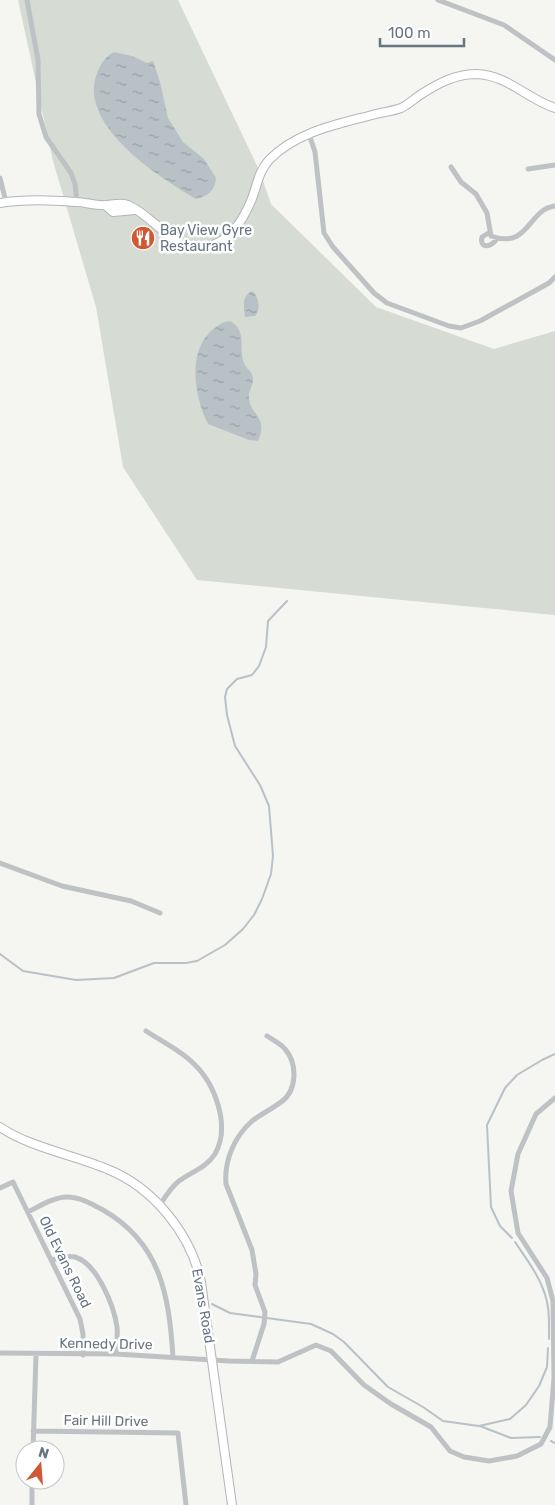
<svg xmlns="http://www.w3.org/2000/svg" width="555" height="1505" font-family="Rubik,sans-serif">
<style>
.grass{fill:#d6dbd3}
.water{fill:url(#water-ripples)}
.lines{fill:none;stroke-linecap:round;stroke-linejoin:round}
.stream{stroke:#b8c1c6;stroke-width:2}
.secondary-casing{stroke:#b1b6b9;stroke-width:10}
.street{stroke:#bec2c5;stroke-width:5}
.secondary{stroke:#fff;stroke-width:8}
.labels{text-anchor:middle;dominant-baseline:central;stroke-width:5;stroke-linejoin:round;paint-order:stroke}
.poi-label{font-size:14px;fill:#677580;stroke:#fff;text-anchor:start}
.street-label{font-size:14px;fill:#677580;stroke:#fff}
</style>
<defs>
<pattern id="water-ripples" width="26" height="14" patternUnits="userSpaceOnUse" patternTransform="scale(1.25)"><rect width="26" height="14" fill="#b8c1c6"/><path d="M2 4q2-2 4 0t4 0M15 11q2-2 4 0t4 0" fill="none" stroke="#99a1a6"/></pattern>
</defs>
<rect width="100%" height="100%" fill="#f5f5f2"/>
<!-- grass -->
<path class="grass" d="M18,0H178L260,172L271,204L376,307L494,349L555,331V615L197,580L123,467L96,307L53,161Z"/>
<!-- water -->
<path class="water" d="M114,52L132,56L147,63L153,61L160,82L168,118L183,142L204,159L216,178C215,191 208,196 196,199C159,177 80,127 96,76C100,65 104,57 114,52Z
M252,291C259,296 261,310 255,316L245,317C244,306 241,297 252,291Z
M230,321C248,331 238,349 244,363C247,371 252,369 253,379C253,386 248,392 249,398C250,415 269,417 258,441L249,440L208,424C195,398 187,354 210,332C217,326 221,322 230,321Z"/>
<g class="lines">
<!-- stream -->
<path class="stream" d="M0,954L23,971L76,980L114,978L154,963H186L197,961L225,945L243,929L254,915L262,899L271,874L273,856L269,806L260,785L235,746L227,715L225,697L227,689L237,679L252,675L259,666L266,647L268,621L287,601
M512,1238L500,1226L491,1207L487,1125L505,1088L517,1075L542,1060L555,1054
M515,1242C525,1257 537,1272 543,1289C550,1305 549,1322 549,1339
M212,1304L230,1313L311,1324L333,1334L344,1342L388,1387L423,1407L443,1421L479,1426L510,1419L526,1405L539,1386L547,1367L548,1348
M480,1426L511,1438L540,1437
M551,1441L555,1443"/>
<!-- secondary casing -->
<g class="secondary-casing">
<path id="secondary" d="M0,203C24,199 51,200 76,202C85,202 96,206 106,205C114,205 119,202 128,205C154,216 175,253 205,247C229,243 242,222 251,201C257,187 258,172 269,160C297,131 339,124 376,114C384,112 393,111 401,108C408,105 414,99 420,95C437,84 455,74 476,74C508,75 527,99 555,108
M106,206L113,212L135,210
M0,1127C29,1147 74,1155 107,1169C153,1187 191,1234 201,1282L232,1505"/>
</g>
<!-- street -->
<path class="street" d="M27,0L38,60L39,114L46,137L71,173L75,184L77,202
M438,0L504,25L555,60
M309,134L315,152L324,233L333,247L374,293L387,303L449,326L461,328L480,321L549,283L555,277
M451,167L461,182L476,194L487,213L491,236C529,250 528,209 555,206
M528,169L555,165
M0,178L6,202
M490,232L482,237C479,250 493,247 497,238
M0,863L62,886L131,901L160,913
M146,1031C161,1041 180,1050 193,1063C215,1083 231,1126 215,1154C206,1168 191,1172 179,1181C171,1187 165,1197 160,1205
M0,1188L13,1182L80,1319L83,1334V1355
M28,1212C40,1206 54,1197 67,1197C80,1197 92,1204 103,1210C161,1243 169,1296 173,1357
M52,1260C59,1258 68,1255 75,1257C97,1263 114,1306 117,1327C118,1336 116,1346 116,1354
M0,1353L116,1354L229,1361L278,1362L316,1345L331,1351L364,1385L391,1404L431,1427L450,1451L464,1457L489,1461L517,1456L541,1444L550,1427L554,1378L553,1301L547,1278L518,1233L511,1191L518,1154L536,1114L555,1098
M252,1361L264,1324L265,1312L255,1285L256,1274L252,1250L226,1184C224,1161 234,1137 252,1121C261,1114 272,1109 281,1102C297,1091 298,1064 285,1049C281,1044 273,1040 267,1036
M33,1431L178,1433L186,1505
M33,1450L36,1355
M32,1505V1480"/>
<!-- secondary -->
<use href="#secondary" class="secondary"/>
</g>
<!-- icons -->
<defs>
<g id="restaurant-disc" transform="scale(1.25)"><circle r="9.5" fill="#d15835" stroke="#fff"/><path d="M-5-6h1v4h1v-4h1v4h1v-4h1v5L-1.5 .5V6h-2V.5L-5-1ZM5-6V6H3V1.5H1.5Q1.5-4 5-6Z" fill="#fff"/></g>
</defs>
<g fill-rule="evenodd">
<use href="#restaurant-disc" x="143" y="238"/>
</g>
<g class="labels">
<!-- poi labels -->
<g class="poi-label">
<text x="160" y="230">Bay View Gyre<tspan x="160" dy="16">Restaurant</tspan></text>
</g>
<!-- street labels -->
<g class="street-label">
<text transform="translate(65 1262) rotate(64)">Old Evans Road</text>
<text transform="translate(203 1306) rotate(80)">Evans Road</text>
<text transform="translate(106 1344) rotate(1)">Kennedy Drive</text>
<text transform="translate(106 1421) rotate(1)">Fair Hill Drive</text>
</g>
</g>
<!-- north arrow -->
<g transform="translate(40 1465) rotate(17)"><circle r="24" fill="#ffffff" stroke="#c2c8cc"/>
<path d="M0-4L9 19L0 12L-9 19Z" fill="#d15835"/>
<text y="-8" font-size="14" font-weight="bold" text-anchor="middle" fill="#677580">N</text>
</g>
<!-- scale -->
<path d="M380 38v8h84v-8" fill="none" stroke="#677580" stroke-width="2.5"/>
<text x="388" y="38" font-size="15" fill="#677580" stroke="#ffffff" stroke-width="4" paint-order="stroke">100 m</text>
</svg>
